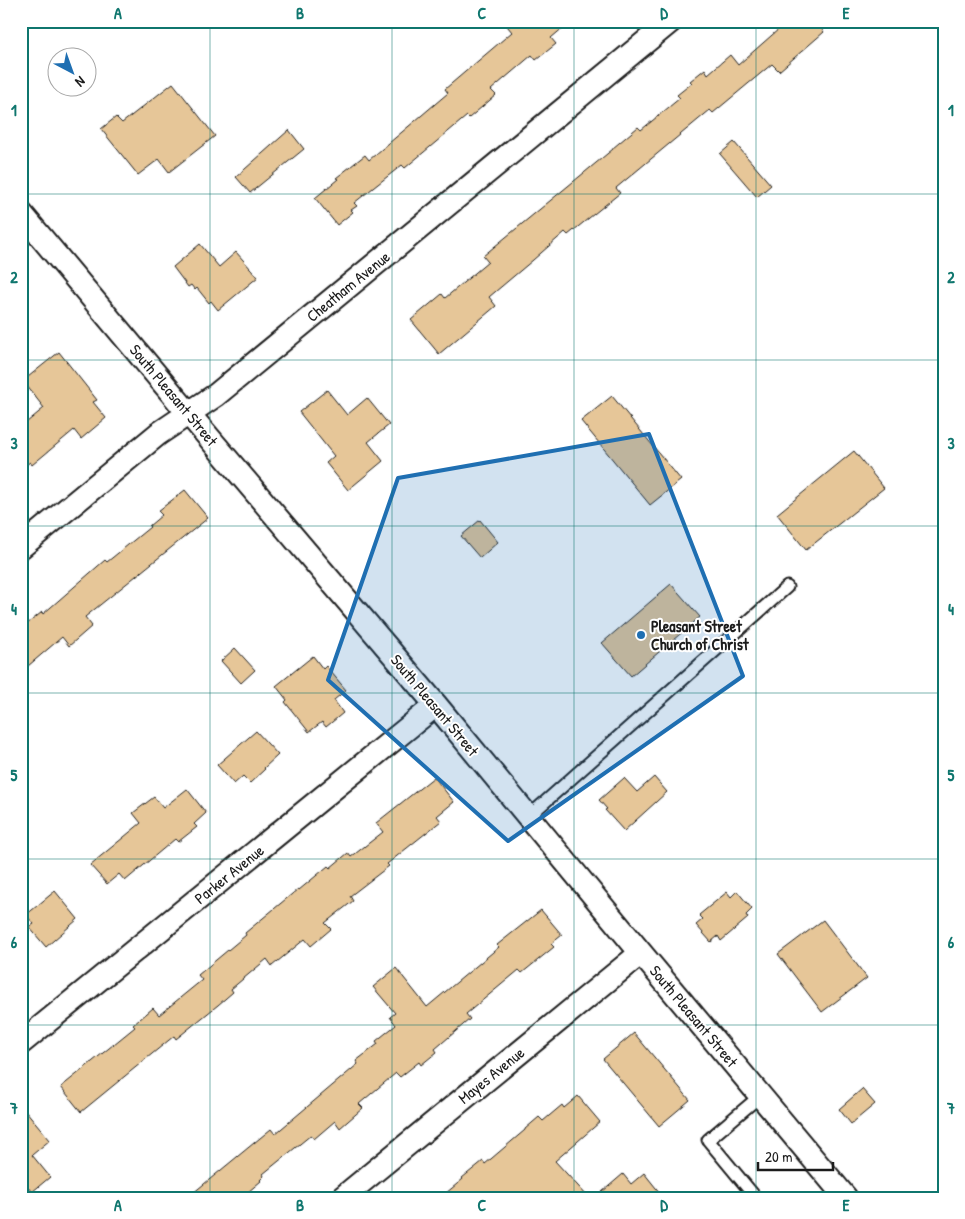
<svg xmlns="http://www.w3.org/2000/svg" width="965" height="1219" font-family="'Patrick Hand',sans-serif">
<style>
.building{fill:#e6c698;stroke:#1c1c1c}
.lines{fill:none;stroke-linecap:round;stroke-linejoin:round}
.lane-casing{stroke:#1c1c1c;stroke-width:15}
.street-casing{stroke:#1c1c1c;stroke-width:26}
.lane{stroke:#fff;stroke-width:11}
.street{stroke:#fff;stroke-width:22}
.marked{fill:#1f6fb2;fill-opacity:0.2;stroke:#1f6fb2;stroke-width:4;stroke-linejoin:round}
.grid{fill:none;stroke:#0f766e;stroke-width:1;stroke-opacity:0.55}
.poi-dot{fill:#1f6fb2;stroke:#fff;stroke-width:2}
.labels{text-anchor:middle;dominant-baseline:central;stroke-width:4;stroke-linejoin:round;paint-order:stroke}
.street-label{font-size:16px;fill:#1c1c1c;stroke:#fff}
.poi-label{font-size:16px;font-weight:bold;fill:#1c1c1c;stroke:#fff;text-anchor:start}
.neatline{fill:none;stroke:#0f766e;stroke-width:2}
.grid-label{font-size:16px;text-anchor:middle;font-weight:bold;fill:#0f766e}
</style>
<rect width="100%" height="100%" fill="#fff"/>
<filter id="ink" filterUnits="userSpaceOnUse"><feTurbulence type="fractalNoise" baseFrequency=".02" numOctaves="2"/><feDisplacementMap in="SourceGraphic" scale="10" xChannelSelector="R" yChannelSelector="G"/><feConvolveMatrix kernelMatrix="1 2 1 2 8 2 1 2 1" color-interpolation-filters="sRGB"/></filter>
<g filter="url(#ink)">
<!-- building -->
<path class="building" d="M503,21H571L551,38L556,44L536,60L532,55L491,90L496,95L469,118L467,116L405,168L402,165L354,203L357,206L351,210L353,212L337,225L315,198L338,179L336,178L365,155L369,160L448,93L445,89L512,32Z
M788,21H815L824,32L779,71L772,64L713,113L710,110L616,188L620,193L568,235L565,232L533,260L489,297L496,306L439,354L411,320L442,294L445,298L488,262L483,256L613,149V148L638,127L641,130L680,98L677,95L692,83L690,81L705,69L708,74L730,55L738,65Z
M173,83L215,136L169,172L159,159L138,175L101,129L116,117L122,123Z
M289,130L304,149L250,193L236,177Z
M734,142L771,185L757,197L720,154Z
M200,244L219,267L236,252L258,277L218,310L211,301L209,303L197,288L195,290L191,285L188,287L173,267Z
M59,352L97,400L93,402L106,418L81,439L74,430L32,465L30,462L21,469V427L44,408L23,381Z
M327,390L347,415L367,398L389,425L368,442L383,461L348,490L326,463L334,456L299,412Z
M612,396L681,480L650,505L581,421Z
M854,451L884,488L806,550L777,514Z
M185,490L208,518L85,617L92,626L69,646L62,637L21,672V629L42,612L43,614L105,560L107,562L150,527L149,526L162,515L158,511Z
M480,520L498,542L480,558L461,536Z
M671,584L700,617L631,676L602,643Z
M235,648L255,670L241,683L221,661Z
M313,656L323,669L326,666L346,690L334,700L343,713L326,727L322,722L309,732L285,702L287,700L276,686Z
M256,731L278,755L264,768L265,769L250,783L243,776L234,784L217,765Z
M434,777L454,802L437,816L441,821L387,864L389,866L350,896L353,901L325,923L331,929L311,946L305,939L272,966L267,959L231,989L233,992L218,1005L176,1039L174,1036L81,1112L61,1087L135,1027L133,1025L153,1008L159,1015L202,980L198,975L246,935L245,933L298,889L299,890L328,866L330,868L348,853L351,857L383,832L376,823Z
M654,777L667,792L624,831L605,810L607,809L599,800L624,778L637,792Z
M187,789L206,813L194,824L197,827L178,842L175,839L125,881L119,874L107,884L90,865L141,823L133,813L154,797L163,808Z
M55,891L78,919L46,947L29,927L34,924L26,915Z
M737,891L752,909L746,915L748,918L721,941L718,936L711,942L696,925L703,919L699,915L727,892L731,897Z
M541,910L562,935L551,944L554,947L522,973L519,970L466,1014L470,1019L435,1049L437,1052L421,1065L419,1062L400,1077L396,1073L359,1104L363,1108L340,1128L335,1121L314,1139L311,1135L263,1174L264,1176L260,1180L261,1181L241,1198H187L271,1129L275,1134L358,1064L356,1061L378,1044L376,1041L396,1025L390,1017L395,1013L373,987L396,968L427,1007L499,947L497,945Z
M823,920L867,978L822,1012L778,954Z
M634,1033L690,1100L659,1126L603,1059Z
M862,1089L875,1104L851,1124L839,1109Z
M578,1096L600,1122L555,1161L589,1198H440L463,1179L462,1178L483,1161L485,1164L525,1130V1129L539,1117L543,1121L562,1105L564,1108Z
M21,1105L50,1140L32,1155L50,1177L32,1192L21,1179Z
M644,1173L664,1198H595L623,1174L631,1184Z"/>
<g class="lines">
<!-- lane casing -->
<g class="lane-casing">
<path id="lane" d="M528,817L787,587
M756,1198L708,1140L760,1096"/>
</g>
<!-- street casing -->
<g class="street-casing">
<path id="street" d="M21,213L189,414L436,705L641,953L846,1198
M21,547L158,434L216,395L671,21
M21,1043L436,705
M342,1198L641,953"/>
</g>
<!-- lane -->
<use href="#lane" class="lane"/>
<!-- street -->
<use href="#street" class="street"/>
</g>
</g>
<!-- marked area -->
<path class="marked" d="M649,434L743,676L508,841L328,680L398,478Z"/>
<!-- grid -->
<path class="grid" d="M210,21V1198M392,21V1198M574,21V1198M756,21V1198M21,194H944M21,360H944M21,526H944M21,693H944M21,859H944M21,1025H944"/>
<!-- markers -->
<circle class="poi-dot" cx="641" cy="635" r="5"/>
<g class="labels">
<!-- street labels -->
<g class="street-label">
<text transform="translate(348 286) rotate(-39)">Cheatham Avenue</text>
<text transform="translate(174 395) rotate(50)">South Pleasant Street</text>
<text transform="translate(435 705) rotate(50)">South Pleasant Street</text>
<text transform="translate(229 874) rotate(-39)">Parker Avenue</text>
<text transform="translate(694 1016) rotate(50)">South Pleasant Street</text>
<text transform="translate(491 1075) rotate(-39)">Mayes Avenue</text>
</g>
<!-- poi labels -->
<g class="poi-label">
<text x="651" y="626">Pleasant Street<tspan x="651" dy="18">Church of Christ</tspan></text>
</g>
</g>
<!-- margin -->
<rect width="965" height="1219" fill="none" stroke="#fff" stroke-width="55"/>
<!-- north arrow -->
<g transform="translate(72 72) rotate(139)"><circle r="24" fill="#ffffff" stroke="#a4a4a4"/>
<path d="M0-4L9 19L0 12L-9 19Z" fill="#1f6fb2"/>
<text y="-8" font-size="14" font-weight="bold" text-anchor="middle" fill="#1c1c1c">N</text>
</g>
<!-- scale -->
<path d="M758 1162v8h75v-8" fill="none" stroke="#1c1c1c" stroke-width="2.5"/>
<text x="765" y="1162" font-size="15" fill="#1c1c1c" stroke="#ffffff" stroke-width="4" paint-order="stroke">20 m</text>
<rect x="28" y="28" width="910" height="1164" class="neatline"/>
<g class="grid-label">
<text x="118" y="19">A</text>
<text x="300" y="19">B</text>
<text x="482" y="19">C</text>
<text x="664" y="19">D</text>
<text x="846" y="19">E</text>
<text x="14" y="116">1</text>
<text x="951" y="116">1</text>
<text x="14" y="283">2</text>
<text x="951" y="283">2</text>
<text x="14" y="449">3</text>
<text x="951" y="449">3</text>
<text x="14" y="615">4</text>
<text x="951" y="615">4</text>
<text x="14" y="781">5</text>
<text x="951" y="781">5</text>
<text x="14" y="948">6</text>
<text x="951" y="948">6</text>
<text x="14" y="1114">7</text>
<text x="951" y="1114">7</text>
<text x="118" y="1211">A</text>
<text x="300" y="1211">B</text>
<text x="482" y="1211">C</text>
<text x="664" y="1211">D</text>
<text x="846" y="1211">E</text>
</g>
</svg>
